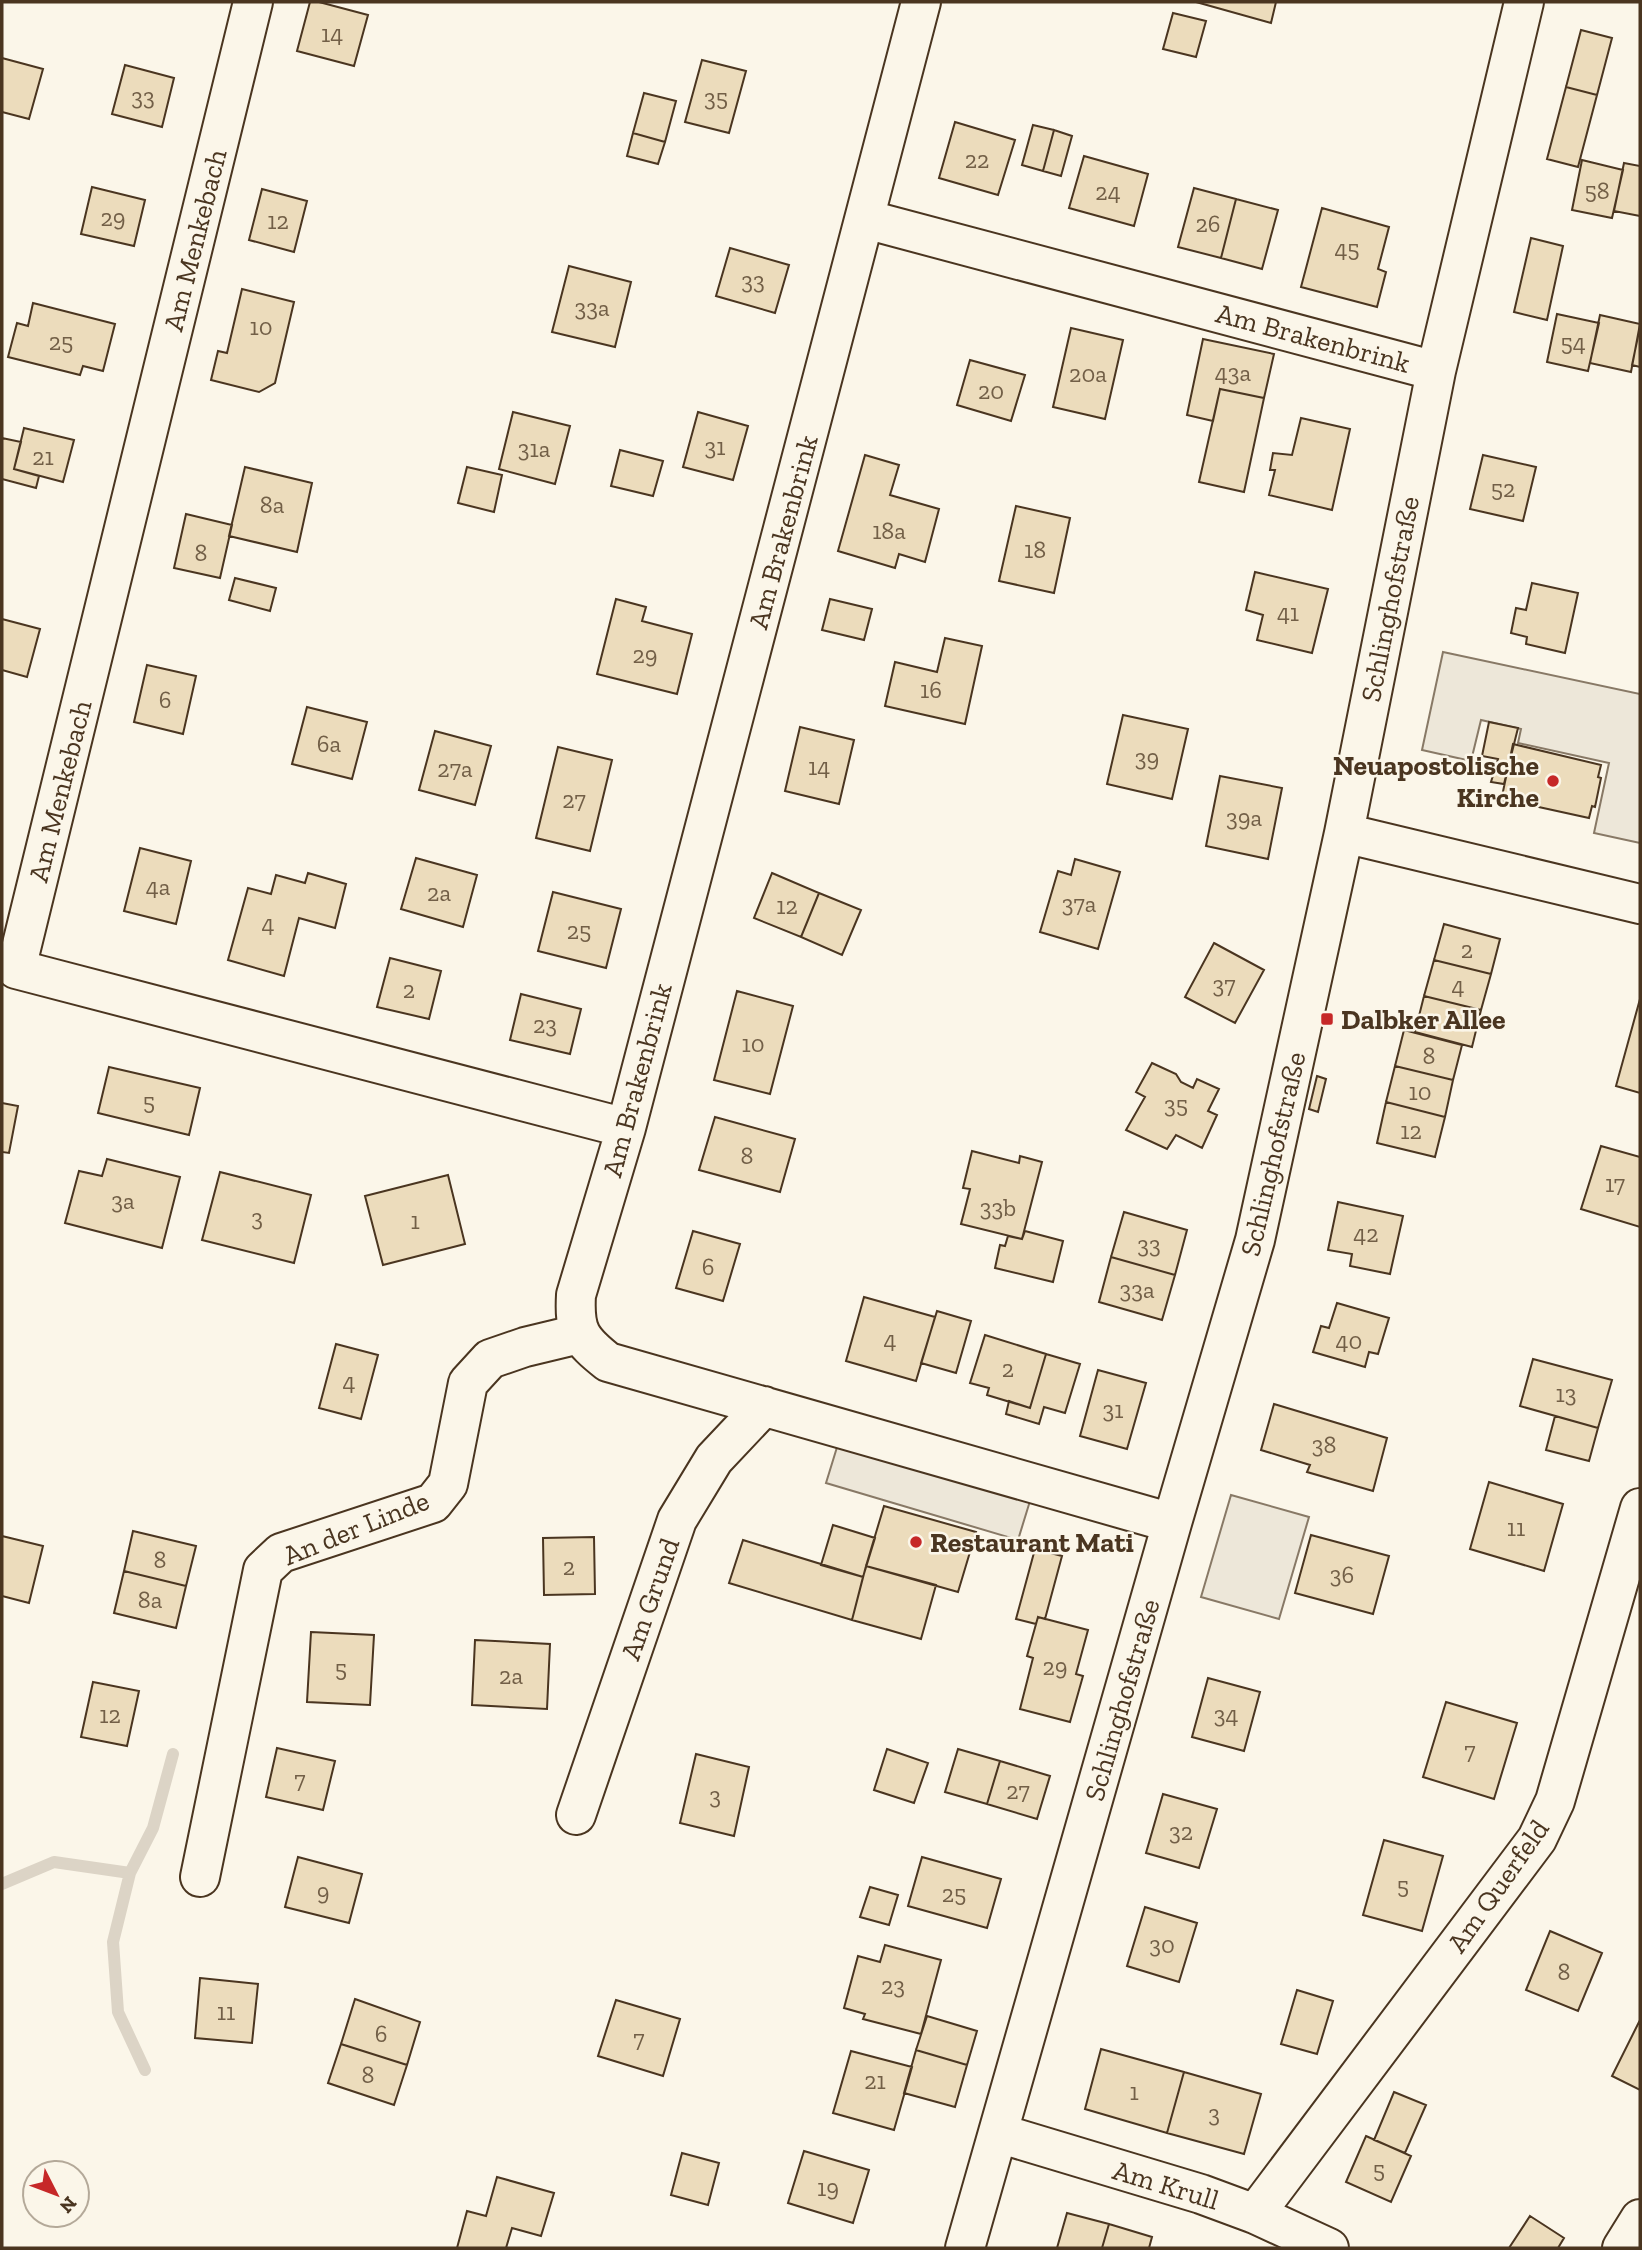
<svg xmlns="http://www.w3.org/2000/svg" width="1642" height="2250" font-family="'Zilla Slab',serif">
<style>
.parking{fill:#ede7d9;stroke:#887966;stroke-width:2}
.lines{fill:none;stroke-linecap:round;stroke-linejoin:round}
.stream{stroke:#dcd4c6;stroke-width:12}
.building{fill:#ecdcbc;stroke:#4a3520;stroke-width:2}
.minor-casing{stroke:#4a3520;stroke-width:42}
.minor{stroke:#fbf6e9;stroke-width:38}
.poi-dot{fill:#c62828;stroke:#fbf6e9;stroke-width:2.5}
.labels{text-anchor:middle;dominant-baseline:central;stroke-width:5;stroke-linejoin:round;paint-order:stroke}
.number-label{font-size:24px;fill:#725f47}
.street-label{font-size:28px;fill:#4a3520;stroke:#fbf6e9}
.poi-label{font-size:28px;font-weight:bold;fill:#4a3520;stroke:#fbf6e9;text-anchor:start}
</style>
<rect width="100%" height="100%" fill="#fbf6e9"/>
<!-- parking -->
<path class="parking" d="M1443,652L1640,694V843L1594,833L1609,763L1518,743L1521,729L1481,720L1471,761L1422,750Z
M838,1444L1030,1501L1018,1540L826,1483Z
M1231,1495L1309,1517L1279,1619L1201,1597Z"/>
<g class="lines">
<!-- stream -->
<path class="stream" d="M130,1873L153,1828L173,1754
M2,1884L54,1862L130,1873L113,1942L118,2012L145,2070"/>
</g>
<!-- building -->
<path class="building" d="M310,2H319L368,15L354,66L297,51Z
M1196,2H1276L1271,23Z
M1173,13L1206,21L1196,57L1163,49Z
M1581,30L1612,38L1597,95L1566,87Z
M2,58L43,69L29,119L2,112Z
M702,60L746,71L729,133L685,122Z
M125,65L174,78L162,127L112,114Z
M1566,87L1597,95L1578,167L1547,159Z
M644,93L676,101L665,142L633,133Z
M955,122L1015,140L998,195L939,178Z
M1033,125L1054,130L1043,171L1022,165Z
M1054,130L1072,136L1061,176L1043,171Z
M633,133L665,142L658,164L627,156Z
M1084,156L1148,174L1134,226L1069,208Z
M1582,160L1623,170L1612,218L1572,210Z
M1624,163L1640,166V216L1614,211Z
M92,187L145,200L134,246L81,234Z
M1194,188L1236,199L1221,258L1178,247Z
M262,189L307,201L294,252L249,240Z
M1236,199L1278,210L1262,269L1221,258Z
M1322,208L1389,227L1378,269L1386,272L1377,307L1301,287Z
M1531,238L1563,246L1547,320L1514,312Z
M730,248L789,265L775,313L716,296Z
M569,266L631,282L615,347L552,332Z
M242,289L294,302L275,383L259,392L211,380L218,351L227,353Z
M33,303L115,324L103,371L83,366L80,375L8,357L17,323L28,326Z
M1557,314L1599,323L1588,371L1547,362Z
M1600,315L1640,324L1631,372L1590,363Z
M1640,327V367L1632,365Z
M1071,328L1123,340L1105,419L1053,407Z
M1203,339L1274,354L1264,398L1220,389L1213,421L1187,415Z
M970,360L1025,375L1011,421L957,405Z
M1220,389L1264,398L1244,492L1199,482Z
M513,412L570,426L555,484L499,469Z
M698,412L748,426L733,480L683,467Z
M1301,418L1350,429L1332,510L1269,495L1275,470H1270L1273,453L1292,455Z
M24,428L74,440L63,482L14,469Z
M2,438L21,442L14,469L39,476L36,488L2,479Z
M620,450L663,461L653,496L611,486Z
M865,455L899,465L890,495L939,509L925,562L899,554L895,568L838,551Z
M1483,455L1536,467L1523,521L1470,509Z
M245,467L312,483L297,552L229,536Z
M467,467L502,475L494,512L458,503Z
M1016,506L1070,518L1054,593L999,581Z
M186,514L232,525L220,578L174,568Z
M1255,572L1328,589L1312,653L1257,640L1263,615L1246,610Z
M235,578L276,588L270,611L229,600Z
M1532,583L1578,593L1565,653L1526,644L1527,637L1511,633L1516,608L1526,610Z
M616,599L646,607L642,621L692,634L677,694L597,674Z
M830,599L872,609L864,640L822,630Z
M2,619L40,629L27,677L2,670Z
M945,638L982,646L965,724L885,706L895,662L937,672Z
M147,665L196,676L183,734L134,722Z
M307,707L367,722L352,779L292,764Z
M1123,715L1188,729L1172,799L1107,784Z
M1489,722L1518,728L1504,784L1491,782L1498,759L1482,756Z
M800,727L854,740L839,804L785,791Z
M435,731L491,746L475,805L419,790Z
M1513,744L1601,765L1598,777L1601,778L1595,807L1592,806L1589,818L1525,804V806L1501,801Z
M558,747L612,760L590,851L536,838Z
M1220,776L1282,788L1268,859L1206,846Z
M140,848L191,861L176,924L124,911Z
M416,858L477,875L463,927L401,909Z
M1075,859L1120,872L1098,949L1040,932L1058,871L1071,875Z
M308,873L346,884L335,928L299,918L284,976L228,960L248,888L271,894L276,875L305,883Z
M772,873L819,893L801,937L754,918Z
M553,892L621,909L606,968L538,951Z
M819,893L861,910L842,955L801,937Z
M1444,924L1500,939L1491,974L1434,960Z
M1214,943L1264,970L1235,1023L1185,997Z
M390,958L441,971L429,1019L377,1007Z
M1434,960L1491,974L1481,1010L1424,996Z
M737,991L793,1006L770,1094L714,1080Z
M521,994L581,1009L570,1054L510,1040Z
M1424,996L1481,1010L1472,1047L1415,1032Z
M1640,999V1093L1616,1086Z
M1404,1030L1462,1045L1453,1080L1395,1066Z
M1152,1063L1176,1074L1181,1082L1193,1088L1197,1079L1219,1089L1208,1111L1217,1115L1202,1148L1176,1135L1167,1149L1126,1130L1145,1097L1136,1092Z
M1395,1066L1453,1080L1445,1117L1386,1102Z
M109,1067L200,1088L189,1135L98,1113Z
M1317,1076L1326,1079L1318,1112L1309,1109Z
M1386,1102L1445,1117L1435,1157L1377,1143Z
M2,1103L18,1106L9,1153L2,1152Z
M715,1117L795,1139L780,1192L699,1170Z
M1601,1146L1640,1157V1227L1581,1209Z
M972,1151L1019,1163L1020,1156L1042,1162L1022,1239L961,1224L970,1189L963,1188Z
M107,1159L180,1177L162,1248L65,1223L79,1171L102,1176Z
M220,1172L311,1195L294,1263L202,1240Z
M448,1175L465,1244L383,1265L365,1196Z
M1338,1202L1403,1216L1390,1274L1350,1266L1352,1254L1328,1250Z
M1124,1212L1187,1230L1175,1275L1111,1257Z
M693,1231L740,1244L723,1301L676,1288Z
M1025,1231L1063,1241L1053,1282L995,1268L1000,1245L1005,1246L1008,1236L1022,1239Z
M1111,1257L1175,1275L1162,1320L1099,1302Z
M864,1297L935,1317L916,1381L846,1361Z
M1337,1303L1389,1318L1378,1354L1369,1352L1365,1367L1313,1352L1321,1326L1329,1328Z
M937,1311L971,1321L956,1373L921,1363Z
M985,1335L1046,1354L1030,1408L987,1395L989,1388L970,1383Z
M336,1344L378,1355L361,1419L319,1408Z
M1046,1354L1080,1364L1065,1413L1044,1407L1039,1424L1006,1414L1009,1401L1030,1408Z
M1533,1359L1612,1380L1598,1428L1520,1406Z
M1098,1370L1146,1383L1127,1449L1080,1436Z
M1274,1404L1387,1438L1373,1491L1307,1472L1310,1465L1261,1450Z
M1555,1416L1598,1428L1589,1461L1546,1450Z
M1489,1482L1563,1504L1544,1571L1470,1549Z
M884,1506L976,1532L958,1592L866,1566Z
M833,1525L875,1538L863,1577L821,1565Z
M133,1531L196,1546L186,1586L124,1571Z
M1311,1535L1389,1556L1373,1614L1295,1593Z
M2,1536L43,1546L29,1603L2,1596Z
M594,1537L595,1594L544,1595L543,1538Z
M743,1540L863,1577L852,1620L729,1583Z
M1035,1549L1062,1556L1045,1619L1038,1617L1036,1624L1016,1619Z
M866,1566L936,1585L921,1639L852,1620Z
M124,1571L186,1586L176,1628L114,1613Z
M1038,1617L1088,1630L1076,1674L1083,1676L1070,1722L1020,1709L1033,1658L1027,1656Z
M311,1632L374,1635L370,1705L307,1702Z
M475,1640L550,1644L547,1709L472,1705Z
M1208,1678L1260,1692L1244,1751L1192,1737Z
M93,1682L139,1691L127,1746L81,1737Z
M1446,1702L1517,1723L1494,1799L1423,1777Z
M277,1748L335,1761L323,1810L266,1797Z
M887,1749L928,1763L914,1803L874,1790Z
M958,1749L1000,1761L987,1804L945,1792Z
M696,1754L749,1767L734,1836L680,1823Z
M1000,1761L1050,1776L1037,1819L987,1804Z
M1163,1794L1217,1809L1199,1868L1146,1853Z
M1384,1840L1443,1856L1422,1931L1363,1915Z
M298,1857L362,1874L349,1923L285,1907Z
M922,1857L1001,1879L987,1928L908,1906Z
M870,1887L898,1895L889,1925L860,1917Z
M1145,1907L1197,1923L1179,1982L1127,1966Z
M1550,1931L1602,1953L1578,2011L1526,1990Z
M885,1945L941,1960L921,2034L863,2019L865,2014L844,2008L858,1956L880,1962Z
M200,1978L258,1984L252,2043L195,2038Z
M1297,1990L1333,2001L1317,2054L1281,2044Z
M355,1999L420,2022L407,2065L341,2044Z
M616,2000L680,2019L663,2076L598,2056Z
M927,2016L977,2031L967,2065L916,2050Z
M1639,2022L1640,2023V2090L1612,2076Z
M341,2044L407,2065L394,2105L328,2083Z
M1101,2049L1184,2072L1167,2133L1085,2109Z
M916,2050L967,2065L955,2107L904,2093Z
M851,2051L912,2067L894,2130L833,2113Z
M1184,2072L1261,2094L1244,2154L1167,2133Z
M1394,2092L1426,2105L1405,2153L1374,2140Z
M1366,2136L1411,2156L1391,2202L1346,2182Z
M804,2151L869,2170L853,2223L788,2203Z
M682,2153L719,2163L708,2205L671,2195Z
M497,2177L554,2193L541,2236L512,2228L506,2248H457L467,2211L486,2216Z
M1067,2213L1109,2224L1102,2248H1057Z
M1530,2216L1564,2238L1558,2248H1509Z
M1109,2224L1152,2237L1149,2248H1102Z"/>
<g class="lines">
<!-- minor casing -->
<g class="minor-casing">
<path id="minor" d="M253,2L16,969L626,1128
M921,2L626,1128L576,1295C574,1331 580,1340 608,1362L1172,1523
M865,219L1436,371
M1344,833L1640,904
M576,1815L677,1520L714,1459L764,1406
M200,1877L263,1570L281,1553L433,1503L448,1484L468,1383L490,1359L525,1347L579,1334
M998,2133L1201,2194L1255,2214L1329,2248
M1255,2214L1537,1839L1555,1801L1640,1508
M965,2248L1172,1523L1255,1240L1344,833L1436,371L1524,2
M1622,2248L1640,2219"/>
</g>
<!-- minor -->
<use href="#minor" class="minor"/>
</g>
<!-- markers -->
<g class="poi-dot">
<circle cx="1553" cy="781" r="7"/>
<rect x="1320" y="1012" width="14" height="14" rx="3.5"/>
<circle cx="916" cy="1542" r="7"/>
</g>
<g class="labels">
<!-- number labels -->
<g class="number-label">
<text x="332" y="33">14</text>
<text x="143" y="96">33</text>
<text x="716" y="97">35</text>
<text x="977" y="159">22</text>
<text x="1597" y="190">58</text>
<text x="1108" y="191">24</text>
<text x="113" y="217">29</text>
<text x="278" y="220">12</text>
<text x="1208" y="223">26</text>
<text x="1347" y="248">45</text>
<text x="753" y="280">33</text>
<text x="592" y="307">33a</text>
<text x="261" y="326">10</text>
<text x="61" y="341">25</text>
<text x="1573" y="342">54</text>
<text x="1233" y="372">43a</text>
<text x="1088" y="373">20a</text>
<text x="991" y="390">20</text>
<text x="715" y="446">31</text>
<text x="534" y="448">31a</text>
<text x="43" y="456">21</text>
<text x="1503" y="488">52</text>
<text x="272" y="504">8a</text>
<text x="889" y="530">18a</text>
<text x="1035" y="549">18</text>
<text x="201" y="552">8</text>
<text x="1288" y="612">41</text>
<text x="645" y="654">29</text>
<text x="931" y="689">16</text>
<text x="165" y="699">6</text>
<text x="329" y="743">6a</text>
<text x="1147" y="757">39</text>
<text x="819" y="766">14</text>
<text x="455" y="768">27a</text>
<text x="574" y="799">27</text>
<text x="1244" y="817">39a</text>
<text x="158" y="886">4a</text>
<text x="439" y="892">2a</text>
<text x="1079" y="903">37a</text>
<text x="787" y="905">12</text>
<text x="268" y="923">4</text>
<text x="579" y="930">25</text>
<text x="1467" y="949">2</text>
<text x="1224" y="984">37</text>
<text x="1458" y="985">4</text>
<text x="409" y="989">2</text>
<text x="545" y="1024">23</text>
<text x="753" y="1043">10</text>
<text x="1429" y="1055">8</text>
<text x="1420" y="1091">10</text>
<text x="149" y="1101">5</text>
<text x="1176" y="1104">35</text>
<text x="1411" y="1130">12</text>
<text x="747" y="1155">8</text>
<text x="1615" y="1183">17</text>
<text x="123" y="1200">3a</text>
<text x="998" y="1207">33b</text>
<text x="257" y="1217">3</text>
<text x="415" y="1220">1</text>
<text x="1366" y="1233">42</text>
<text x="1149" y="1244">33</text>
<text x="708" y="1266">6</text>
<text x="1137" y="1289">33a</text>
<text x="890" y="1339">4</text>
<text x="1349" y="1340">40</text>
<text x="1008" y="1368">2</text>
<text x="349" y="1381">4</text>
<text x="1566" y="1393">13</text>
<text x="1113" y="1409">31</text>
<text x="1324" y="1444">38</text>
<text x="1516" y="1527">11</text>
<text x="160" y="1559">8</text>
<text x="569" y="1566">2</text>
<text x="1342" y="1574">36</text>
<text x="150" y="1599">8a</text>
<text x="1055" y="1666">29</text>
<text x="341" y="1668">5</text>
<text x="511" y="1675">2a</text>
<text x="110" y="1714">12</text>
<text x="1226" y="1714">34</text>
<text x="1470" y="1750">7</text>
<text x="300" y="1779">7</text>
<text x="1018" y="1790">27</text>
<text x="715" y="1795">3</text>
<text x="1181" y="1831">32</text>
<text x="1403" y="1885">5</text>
<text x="323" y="1891">9</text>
<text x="954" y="1893">25</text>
<text x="1162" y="1944">30</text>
<text x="1564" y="1971">8</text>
<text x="893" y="1985">23</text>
<text x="226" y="2011">11</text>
<text x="381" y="2033">6</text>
<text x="639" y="2038">7</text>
<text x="368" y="2074">8</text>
<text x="875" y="2080">21</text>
<text x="1134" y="2091">1</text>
<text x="1214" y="2113">3</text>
<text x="1379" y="2169">5</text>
<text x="828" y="2187">19</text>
</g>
<!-- street labels -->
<g class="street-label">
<text transform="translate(195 240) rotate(-76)">Am Menkebach</text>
<text transform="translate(1313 338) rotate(15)">Am Brakenbrink</text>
<text transform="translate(783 532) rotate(-75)">Am Brakenbrink</text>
<text transform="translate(1390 599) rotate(-79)">Schlinghofstraße</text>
<text transform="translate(60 791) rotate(-76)">Am Menkebach</text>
<text transform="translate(637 1080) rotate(-75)">Am Brakenbrink</text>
<text transform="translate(1273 1154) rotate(-77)">Schlinghofstraße</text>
<text transform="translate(356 1528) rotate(-22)">An der Linde</text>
<text transform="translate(650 1599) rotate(-71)">Am Grund</text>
<text transform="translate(1122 1700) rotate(-74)">Schlinghofstraße</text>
<text transform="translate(1498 1886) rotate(-55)">Am Querfeld</text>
<text transform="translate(1166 2185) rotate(17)">Am Krull</text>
</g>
<!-- poi labels -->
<g class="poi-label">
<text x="1539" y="765" text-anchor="end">Neuapostolische<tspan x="1539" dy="32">Kirche</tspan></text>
<text x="1341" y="1019">Dalbker Allee</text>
<text x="930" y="1542">Restaurant Mati</text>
</g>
</g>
<!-- border -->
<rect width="1642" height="2250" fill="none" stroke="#4a3520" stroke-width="7"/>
<!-- north arrow -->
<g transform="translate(56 2194) rotate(132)"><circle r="33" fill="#fbf6e9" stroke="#b4a999" stroke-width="2"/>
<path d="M0-5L12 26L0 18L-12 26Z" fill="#c62828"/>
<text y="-10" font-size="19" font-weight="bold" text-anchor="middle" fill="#4a3520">N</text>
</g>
</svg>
